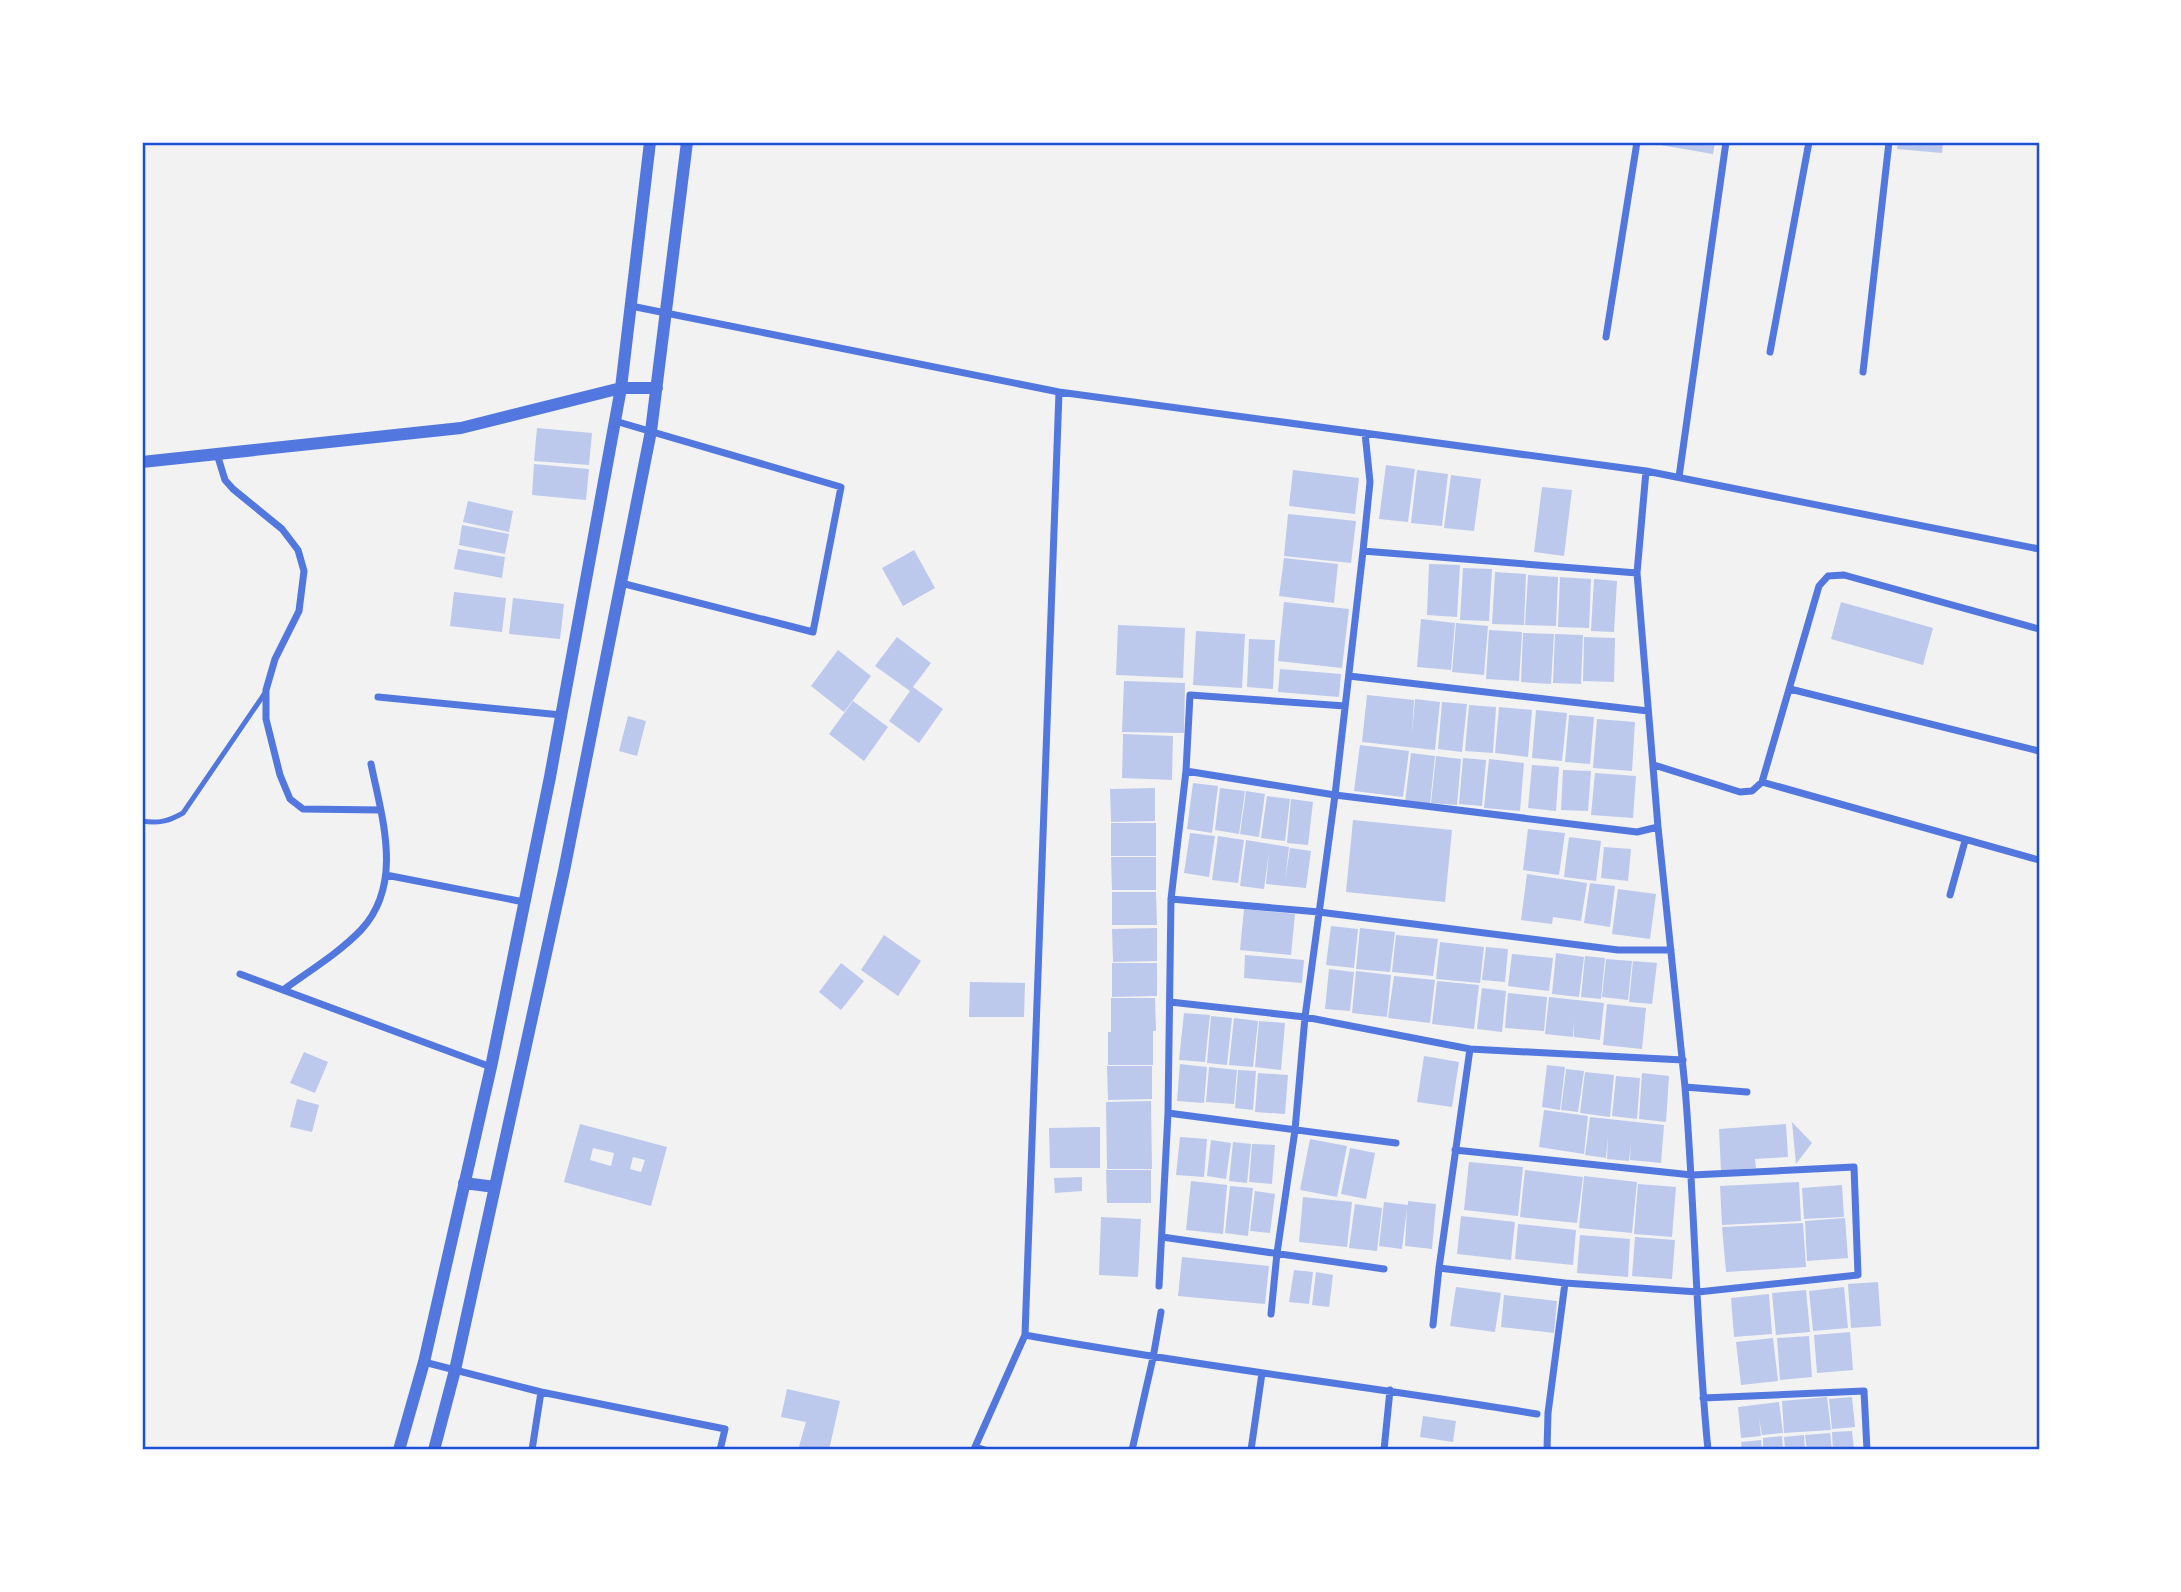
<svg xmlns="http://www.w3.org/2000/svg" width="2181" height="1592" font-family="Signika,sans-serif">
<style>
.building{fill:#bdc9ec;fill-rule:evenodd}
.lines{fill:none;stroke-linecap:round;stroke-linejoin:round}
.service{stroke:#5277de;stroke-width:5}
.minor{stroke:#5277de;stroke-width:7}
.tertiary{stroke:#5277de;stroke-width:12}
.neatline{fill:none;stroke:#1d4ed8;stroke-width:2.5}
</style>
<rect width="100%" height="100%" fill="#f2f2f2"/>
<!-- building -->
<path class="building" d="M1643,142H1715L1713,154Z
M1898,142H1943L1942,153L1897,149Z
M537,428L592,433L589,465L534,461Z
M534,464L589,469L586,500L532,495Z
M1386,465L1415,469L1408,522L1379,519Z
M1293,470L1359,478L1355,514L1289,506Z
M1417,470L1448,474L1442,526L1411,523Z
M1451,475L1481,479L1474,531L1444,528Z
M1542,487L1572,490L1564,556L1534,552Z
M468,501L513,511L509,532L463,522Z
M1288,514L1356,521L1351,563L1284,556Z
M462,525L509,534L505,554L459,545Z
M458,549L505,557L502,578L454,569Z
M914,550L935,588L903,606L882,568Z
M1284,558L1338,564L1334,603L1279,596Z
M1429,564L1460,565L1457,617L1427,615Z
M1463,568L1492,569L1489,621L1460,620Z
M1495,572L1526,574L1524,625L1492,624Z
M1528,575L1558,577L1556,626L1525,625Z
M1560,577L1591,579L1589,628L1558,627Z
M1594,579L1617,581L1614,632L1591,631Z
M454,592L506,598L502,632L450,626Z
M513,598L564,604L560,639L509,634Z
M1284,602L1349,609L1342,668L1278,661Z
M1841,602L1933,628L1923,665L1831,639Z
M1421,619L1455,623L1451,670L1417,667Z
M1456,623L1488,626L1484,675L1452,672Z
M1118,625L1185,628L1183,678L1116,675Z
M1489,630L1522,632L1519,681L1486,679Z
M1196,631L1245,634L1242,688L1193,685Z
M1523,633L1554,634L1551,684L1521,682Z
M1555,634L1583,635L1581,684L1553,683Z
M897,637L931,663L913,687L943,709L919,743L889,721L910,691L875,666Z
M1584,637L1615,638L1614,682L1583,681Z
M1249,639L1275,640L1273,689L1247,687Z
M838,650L871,676L844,712L811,686Z
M1280,669L1341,674L1339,697L1278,692Z
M1124,681L1185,683L1184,733L1122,732Z
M1367,695L1414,700L1412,735L1415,699L1440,702L1435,750L1362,742Z
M853,701L888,727L864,761L829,734Z
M1442,702L1467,704L1462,752L1438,749Z
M1469,705L1496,707L1493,753L1465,751Z
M1499,707L1532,710L1528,757L1495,753Z
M1536,710L1567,713L1562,761L1532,758Z
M1569,715L1594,717L1590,764L1565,762Z
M628,716L646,721L637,756L619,751Z
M1597,719L1635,722L1632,771L1593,768Z
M1123,734L1173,736L1172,780L1122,778Z
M1360,745L1409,751L1403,797L1354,791Z
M1411,753L1435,756L1430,804L1405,802Z
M1436,756L1461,759L1457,805L1431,803Z
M1463,758L1486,760L1482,806L1459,804Z
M1489,759L1524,763L1520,811L1484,808Z
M1532,765L1559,767L1556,811L1528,808Z
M1563,770L1591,771L1588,811L1561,810Z
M1595,773L1636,776L1633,818L1591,815Z
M1193,783L1218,786L1212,833L1187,829Z
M1155,788V821L1111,822L1110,789Z
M1220,788L1245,791L1239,834L1215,830Z
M1246,791L1265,794L1259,837L1240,834Z
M1267,796L1290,799L1285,841L1261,838Z
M1291,799L1313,802L1308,845L1287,843Z
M1353,820L1452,830L1445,902L1346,892Z
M1111,823H1156V856H1111Z
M1528,829L1565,833L1559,875L1523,870Z
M1190,833L1215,836L1209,877L1184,873Z
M1218,836L1244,840L1238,883L1212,880Z
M1569,837L1601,841L1596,881L1564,877Z
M1246,840L1289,847L1285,881L1290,848L1311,851L1306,888L1266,884L1269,852L1264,889L1240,886Z
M1604,847L1631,849L1628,881L1601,878Z
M1111,857H1156V890H1112Z
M1527,874L1587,883L1581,921L1553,917L1552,924L1521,920Z
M1590,883L1615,886L1610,927L1584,923Z
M1618,889L1656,894L1650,939L1612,934Z
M1112,892H1156L1157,925H1112Z
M1244,909L1295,914L1291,955L1240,950Z
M1331,926L1358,929L1354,968L1326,965Z
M1157,928V961L1113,962L1112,929Z
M1360,928L1395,932L1390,972L1356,969Z
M884,935L921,961L898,996L861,970Z
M1396,935L1438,939L1433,976L1392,972Z
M1440,942L1484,947L1480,983L1436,979Z
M1486,947L1508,949L1505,982L1482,980Z
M1556,953L1584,957L1579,997L1552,994Z
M1512,954L1553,958L1549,991L1508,986Z
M1245,955L1304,960L1302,983L1244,978Z
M1585,956L1605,958L1601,999L1581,997Z
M1606,959L1632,961L1628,1000L1602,997Z
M1633,961L1657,963L1652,1004L1629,1002Z
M841,963L864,981L841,1010L819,992Z
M1112,963H1157V996L1112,997Z
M1329,969L1354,972L1350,1011L1325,1009Z
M1356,971L1391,975L1387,1017L1352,1013Z
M1394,976L1435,980L1430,1023L1388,1018Z
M1437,981L1479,985L1474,1029L1432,1024Z
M970,982L1025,983L1024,1017H969Z
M1482,988L1506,991L1502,1032L1477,1029Z
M1508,993L1547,997L1544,1031L1505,1028Z
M1549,997L1604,1003L1600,1040L1574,1037V1022L1573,1037L1545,1034Z
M1111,998H1155L1156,1031H1153V1065H1108V1032H1111Z
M1607,1004L1646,1008L1642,1049L1603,1045Z
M1184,1013L1210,1015L1205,1062L1179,1060Z
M1211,1016L1232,1018L1227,1065L1207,1063Z
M1234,1018L1258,1021L1253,1067L1229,1065Z
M1259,1021L1285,1023L1281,1070L1255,1067Z
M304,1052L328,1062L315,1093L290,1083Z
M1424,1056L1459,1062L1452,1107L1417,1102Z
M1180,1064L1207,1067L1204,1103L1177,1101Z
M1547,1065L1565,1067L1560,1110L1542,1107Z
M1107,1066H1152V1099L1108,1100Z
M1209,1067L1237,1070L1234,1104L1206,1102Z
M1566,1069L1584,1071L1578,1112L1561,1110Z
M1238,1070L1256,1071L1253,1110L1235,1108Z
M1585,1072L1614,1075L1610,1117L1580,1113Z
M1258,1073L1288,1075L1285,1114L1255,1112Z
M1642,1073L1669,1076L1666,1122L1639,1119Z
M1616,1076L1640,1078L1637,1119L1612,1116Z
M297,1099L319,1105L312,1132L290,1127Z
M1151,1101L1152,1169H1107L1106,1102Z
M1544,1110L1588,1116L1584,1154L1539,1147Z
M1590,1117L1664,1125L1661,1163L1630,1160L1631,1143L1629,1161L1607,1159L1608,1135L1606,1158L1585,1155Z
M1792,1122L1812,1143L1796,1164Z
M580,1124L667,1147L651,1206L564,1182ZM593,1148L614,1153L611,1166L590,1160ZM633,1157L645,1160L641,1172L630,1169Z
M1786,1124L1788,1157L1755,1159L1756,1168L1721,1171L1719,1129Z
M1100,1127V1168H1050L1049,1128Z
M1180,1137L1207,1139L1204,1177L1176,1175Z
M1310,1139L1347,1146L1337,1197L1300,1190Z
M1211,1140L1231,1143L1226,1179L1207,1176Z
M1233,1142L1251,1144L1247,1183L1229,1181Z
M1252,1144L1275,1145L1272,1184L1249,1182Z
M1350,1148L1375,1153L1366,1199L1341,1194Z
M1469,1162L1523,1167L1518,1216L1464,1210Z
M1106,1170H1151V1203H1107Z
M1525,1170L1583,1177L1577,1223L1520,1217Z
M1584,1176L1637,1182L1632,1233L1579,1228Z
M1082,1177V1191L1055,1193L1054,1178Z
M1191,1181L1227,1185L1223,1234L1186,1230Z
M1799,1182L1801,1221L1722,1225L1720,1186Z
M1638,1184L1676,1187L1672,1237L1634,1234Z
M1842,1185L1844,1217L1804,1219L1802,1188Z
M1230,1186L1253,1188L1248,1236L1225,1233Z
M1255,1191L1275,1194L1270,1233L1250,1231Z
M1303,1197L1352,1202L1347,1247L1299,1242Z
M1408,1201L1436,1204L1432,1249L1405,1246L1407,1208L1402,1249L1379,1246L1384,1202L1408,1205Z
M1355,1204L1382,1208L1377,1251L1349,1248Z
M1461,1216L1515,1222L1511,1260L1457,1254Z
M1101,1217L1141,1219L1138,1277L1099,1275Z
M1845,1218L1848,1258L1807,1261L1805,1221Z
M1803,1223L1806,1267L1726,1272L1722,1227Z
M1518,1224L1576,1230L1573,1265L1515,1259Z
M1580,1235L1630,1239L1628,1277L1577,1273Z
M1635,1237L1675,1240L1672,1279L1632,1276Z
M1182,1257L1269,1266L1265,1304L1178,1296Z
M1294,1270L1313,1272L1309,1304L1289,1302Z
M1316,1272L1333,1275L1329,1307L1312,1305Z
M1878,1282L1881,1326L1851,1328L1848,1284Z
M1456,1287L1501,1293L1495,1332L1450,1326Z
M1844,1287L1848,1328L1813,1331L1809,1291Z
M1806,1290L1810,1332L1776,1335L1772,1293Z
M1769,1294L1772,1334L1734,1337L1731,1298Z
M1504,1295L1557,1301L1554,1333L1501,1327Z
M1850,1332L1853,1370L1817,1373L1814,1335Z
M1809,1336L1812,1377L1780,1380L1777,1338Z
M1773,1338L1778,1381L1741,1385L1736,1342Z
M787,1389L840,1401L829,1450H798L806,1422L781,1417Z
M1827,1397L1831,1430L1784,1433L1782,1401Z
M1852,1397L1855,1427L1832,1429L1829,1399Z
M1779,1402L1783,1433L1762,1435L1759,1418L1761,1436L1741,1438L1738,1407Z
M1423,1416L1456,1421L1453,1442L1420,1437Z
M1852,1431L1854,1450H1833L1832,1432Z
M1830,1433L1832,1450H1807L1805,1435Z
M1804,1435L1805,1450H1785L1784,1437Z
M1782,1436L1783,1450H1763V1438Z
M1761,1440L1762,1450H1742L1741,1442Z"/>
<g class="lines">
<!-- service -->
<path class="service" d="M142,821C158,824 169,821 183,813L265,693"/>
<!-- minor -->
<path class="minor" d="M631,306L1059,392L1646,471L2039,549
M1606,337L1637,142
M1770,352L1809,142
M1863,372L1889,142
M615,421L841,487L813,632L621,583
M217,454L225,480L233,489L282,529L298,550L304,571L299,611L275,659L266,690V719L280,775L290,799L303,809L380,810
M1646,471L1637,573L1658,827L1685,1087
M1679,477L1726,142
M1363,551L1637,573
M1349,676L1648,711
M1790,689L2039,751
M378,697L561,715
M1654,765L1740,792L1752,791L1762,782L1819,586L1828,576L1844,575L2039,629
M1186,771L1335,795L1637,832L1658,827
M1762,782L2039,860
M386,875L524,902
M1950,895L1965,841
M1171,899L1319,912L1618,950H1671
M240,974L491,1067
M283,990C309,971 339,953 361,930C404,884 382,818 371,764
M1170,1002L1305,1017L1470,1049L1683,1060
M1168,1113L1396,1143
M1162,1237L1384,1269
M1439,1268L1565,1283L1698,1292L1858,1275L1854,1167L1692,1175L1455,1150
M1159,1286L1168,1113L1171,899L1186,771L1190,695L1345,706
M1271,1314L1277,1253L1295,1130L1305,1017L1335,795L1363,551L1370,482L1365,433
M1433,1325L1439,1268L1470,1049
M1025,1335C1195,1366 1367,1386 1537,1414
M424,1362L541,1392L725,1429L720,1450
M1703,1398L1864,1391L1867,1450
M532,1450L541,1392
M985,1450L975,1447L1025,1335L1059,392
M1132,1450L1153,1358L1161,1312
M1251,1450L1262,1373
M1384,1450L1390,1390
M1547,1450L1548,1413L1565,1283
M1708,1450C1696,1330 1695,1208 1685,1087L1747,1092"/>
<!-- tertiary -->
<path class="tertiary" d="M142,462L461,428L621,388H657
M464,1183L495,1187
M399,1450L424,1362L491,1067L550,777L621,388L650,142
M434,1450L455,1370L564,871L651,431L687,142"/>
</g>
<!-- border -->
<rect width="2181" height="1592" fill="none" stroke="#ffffff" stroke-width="287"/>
<rect x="144" y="144" width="1894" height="1304" class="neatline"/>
</svg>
